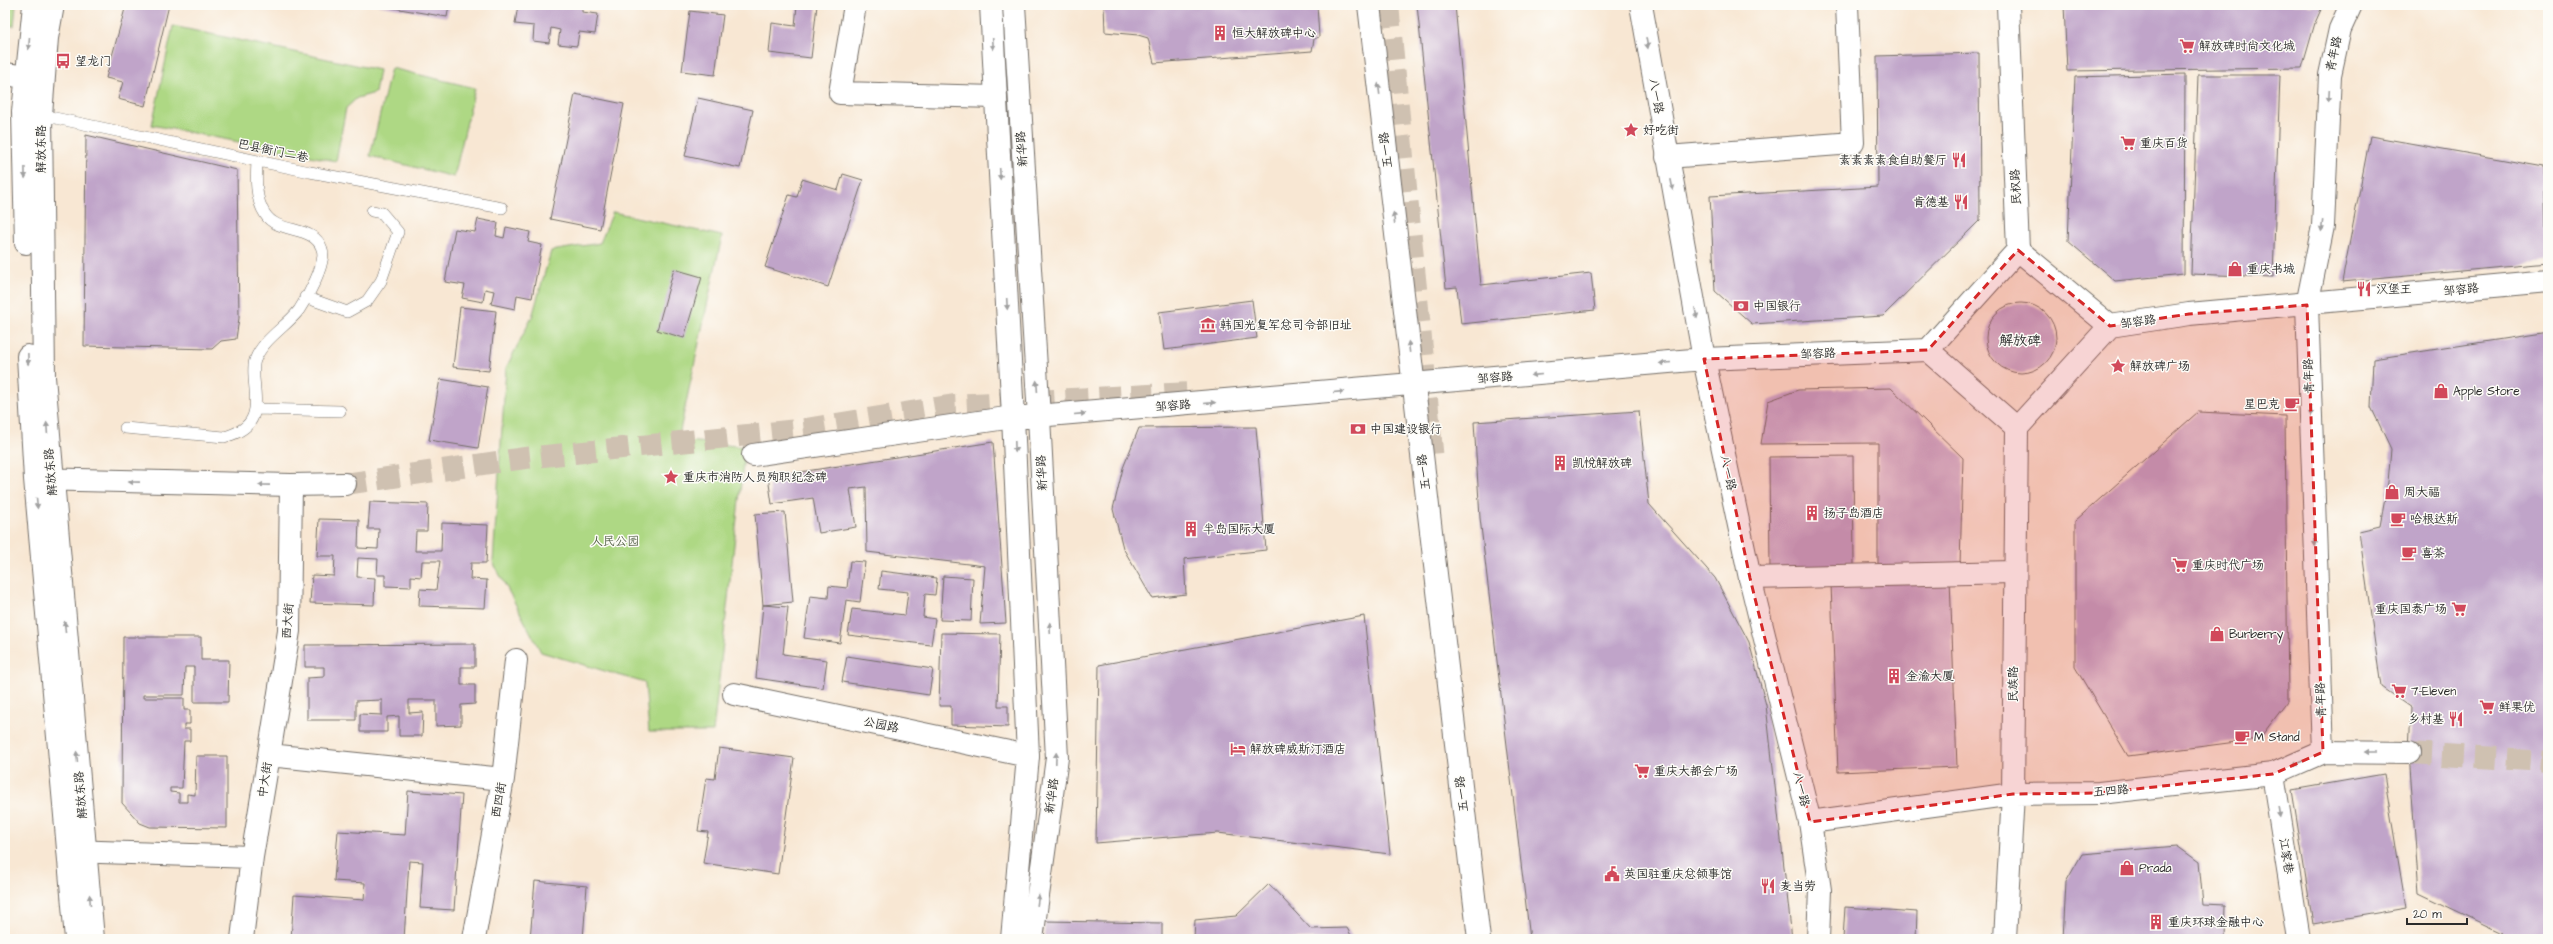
<svg xmlns="http://www.w3.org/2000/svg" width="2553" height="944" font-family="'Architects Daughter','LXGW WenKai TC',sans-serif">
<style>
.green{fill:#aed884;stroke:#6c8258}
.building{fill:#c0a4c9}
.lines{fill:none;stroke-linecap:round;stroke-linejoin:round}
.secondary-tunnel{stroke:#cfc1b1;stroke-width:22;stroke-dasharray:22 11;stroke-linecap:butt}
.lane-casing{stroke:#736d66;stroke-width:12}
.street-casing{stroke:#736d66;stroke-width:24}
.secondary-casing{stroke:#736d66;stroke-width:24}
.lane{stroke:#fff;stroke-width:11}
.street{stroke:#fff;stroke-width:22}
.secondary{stroke:#fff;stroke-width:22}
.oneway{fill:#a0a0a0}
.marked{fill:#d62828;fill-opacity:0.2;stroke:#d62828;stroke-width:3;stroke-dasharray:8 5;stroke-linejoin:round}
.labels{text-anchor:middle;dominant-baseline:central;stroke-width:3;stroke-linejoin:round;paint-order:stroke}
.poi-label{font-size:12px;fill:#2b2b2b;stroke:#fdfcf7;text-anchor:start}
.street-label{font-size:12px;fill:#2b2b2b;stroke:#fdfcf7}
.park-label{font-size:12px;fill:#525f46;stroke:#fdfcf7}
.quarter-label{font-size:14px;fill:#2b2b2b;stroke:#fdfcf7}
</style>
<rect width="100%" height="100%" fill="#fdfcf7"/>
<filter id="ink" filterUnits="userSpaceOnUse"><feTurbulence type="fractalNoise" baseFrequency=".025" numOctaves="2"/><feDisplacementMap in="SourceGraphic" scale="8" xChannelSelector="R" yChannelSelector="G"/><feConvolveMatrix kernelMatrix="1 2 1 2 8 2 1 2 1" color-interpolation-filters="sRGB"/></filter>
<filter id="wash" filterUnits="userSpaceOnUse"><feTurbulence type="fractalNoise" baseFrequency=".012" numOctaves="4" result="noise"/><feDisplacementMap in="SourceGraphic" scale="16" xChannelSelector="R" yChannelSelector="G"/><feGaussianBlur stdDeviation="0.9" result="paint"/><feColorMatrix in="noise" values="0 0 0 0 0 0 0 0 0 0 0 0 0 0 0 0 0 1.4 0 .05"/><feComposite in="paint" operator="in"/></filter>
<g filter="url(#wash)">
<rect width="100%" height="100%" fill="#f8e7d3"/>
<!-- green -->
<path class="green" d="M5,5H16L14,26L5,25Z
M173,26L379,70L375,93L357,98L346,108L336,161L152,125Z
M391,68L475,88L454,177L370,156Z
M613,212L722,236L678,440L745,447L713,732H649L645,683L541,652L493,562L506,368L532,317L551,251L600,243Z"/>
<g id="blocks">
<!-- building -->
<path class="building" d="M126,5H169L145,106L118,99L123,82L106,78Z
M376,5H449L447,17Z
M518,5H598V8L582,6V12L598,14L595,34L579,32L577,46L558,44L560,30L551,28L549,43L533,41L534,26L515,24Z
M797,5H817L811,58L769,53L772,23L795,26Z
M1104,5H1317L1319,37L1314,39L1312,51L1154,63L1148,38L1138,35L1105,32Z
M1417,5H1455L1481,285L1591,273L1595,310L1461,324L1457,287L1446,288Z
M2064,5H2323L2315,23L2302,68L2067,71Z
M690,11L723,15L715,75L682,71Z
M1979,53L1980,220L1883,316L1752,324L1715,291L1710,196L1878,187L1877,56Z
M2185,74L2184,274L2115,281L2068,241L2075,77Z
M2198,75H2280L2273,277L2191,274Z
M575,94L624,104L600,229L550,219Z
M698,98L753,110L740,168L685,156Z
M86,135L237,170L239,318L236,339L221,341L212,349L84,346Z
M2370,136L2544,167L2547,263L2342,282Z
M843,174L863,180L828,287L765,267L789,195L797,197L802,179L838,190Z
M478,219L498,223L496,236L504,238L506,227L530,232L528,242L542,245L532,298L517,295L515,309L491,304L494,291L485,289L483,302L462,298L465,285L445,282L455,229L475,232Z
M674,269L702,277L684,338L657,330Z
M1252,300L1257,338L1164,350L1159,312Z
M1986 338a35 35 0 1 1 70 0a35 35 0 1 1-70 0Z
M460,307L496,311L489,371L453,367Z
M2548,332V939H2499L2503,933L2419,893L2409,753L2411,708L2381,687L2359,531L2380,526L2388,482L2391,449L2371,407L2373,359Z
M440,379L488,387L478,448L429,440Z
M1891,388L1963,458L1960,565L1878,570V443L1761,444L1768,401L1798,390Z
M1639,411L1649,504L1715,578L1749,642L1766,705L1792,939H1530L1480,518L1474,422Z
M2198,412L2285,416L2288,701L2259,739L2128,756L2075,667V521Z
M1256,427L1266,550L1184,559L1186,594L1152,598L1123,548L1113,509L1123,468L1139,428Z
M993,442L1006,623L980,624L985,566L867,552L866,487L850,489L856,527L819,533L813,498L772,504L768,477Z
M1853,456L1854,568L1770,569L1769,457Z
M370,502L428,504L427,531H416L415,551H441L442,523L488,525L486,563H471L470,579L487,580L485,608L419,606L420,589L436,590L440,561H422L421,577L411,576V587L385,586V575H377L378,559L358,558L357,577L375,578L374,605L310,603L312,575L334,576L335,556H317L319,519L359,520L358,548L378,549L379,529H368Z
M785,512L793,602L763,605L755,514Z
M850,561L865,562L860,602L846,600L840,643L804,638L810,596L828,598L829,586L847,588Z
M881,571L937,578L935,595L925,594L923,617L935,619L931,645L848,635L852,609L905,615L908,592L879,589Z
M943,576L973,578L971,621L940,620Z
M1950,579L1957,767L1838,772L1831,584Z
M763,605L788,607L783,654L827,660L823,688L756,678Z
M1364,616L1390,854L1218,833L1096,843L1099,665Z
M941,633L1000,634L998,706H1008V727L951,725V706H939Z
M123,637H201V660H229L228,702H194V667H185L184,695H143V698H184V710H190V724H184V729H190V741H184L182,788H170V792L179,793V802H187V794L195,795L196,756H227V828L150,827L140,823L122,803Z
M475,644V667H461V685H475V704L461,705V725L436,726V700H409V713L423,712L422,736H399V716L387,717V732H360V714L382,715V700L356,701V720H307V678L324,677V667H305V645Z
M847,656L933,669L929,695L842,682Z
M719,748L794,758L778,874L703,863L708,832L698,831L706,778L715,779Z
M2384,774L2406,908L2313,924L2292,790Z
M408,791L462,795L454,910L420,908L423,862L409,861L404,939H291L294,895L364,900L365,883L334,881L338,831L405,835Z
M2177,846L2199,862L2203,904L2226,905L2225,939H2063L2066,882L2082,854Z
M535,881L587,886L583,939H530Z
M1269,884L1311,929L1347,928L1353,939H1194L1195,920L1236,916Z
M1845,907L1917,912L1916,939H1843Z
M1045,921L1162,923V939H1044Z"/>
</g>
</g>
<g filter="url(#ink)">
<use href="#blocks" fill-opacity="0" stroke="#736d66" stroke-width="1"/>
<g class="lines">
<!-- secondary-tunnel -->
<path class="secondary-tunnel" d="M1388,5L1433,460
M345,484L525,458L806,429L954,405L1190,393
M2409,753L2548,761"/>
<!-- lane casing -->
<g class="lane-casing">
<path id="lane" d="M41,115L310,172L502,208
M305,297L347,312L367,301L381,281L398,232L382,213L372,211
M256,409L340,411
M125,428L224,437C259,428 257,409 254,378C254,373 253,365 255,360C263,339 286,327 299,310C307,298 327,263 322,249C314,224 278,235 265,214C255,199 256,178 257,161"/>
</g>
<!-- street casing -->
<g class="street-casing">
<path id="street" d="M855,5L840,93L996,97
M2008,5L2018,250L2110,326
M5,74L26,77
M1667,157L1853,143L1847,5
M1928,350L2018,250
M1704,359L1928,350L2017,428
M2017,428L2110,326L2189,314L2548,281
M753,455L1013,417
M1750,578L2013,572
M734,694L1028,756
M2323,752L2307,305L2323,226L2330,75L2340,29L2351,5
M269,755L289,631L291,485
M1810,822L2013,794L2099,793L2273,774
M70,851L252,857L269,755L503,779
M242,939L252,857
M474,939L503,779L516,660
M2005,939L2013,794L2017,428"/>
</g>
<!-- secondary casing -->
<g class="secondary-casing">
<path id="secondary" d="M53,5L47,38L41,115L44,377L93,939
M991,5L1013,417L1028,756L1012,939
M1014,5L1039,417L1057,758L1032,939
M1369,5L1479,939
M1641,5L1704,359L1750,578L1810,822L1820,890L1818,939
M26,243L23,112L34,5
M28,356L35,479L76,939
M1025,417L1704,359
M36,479L291,485L345,484
M2299,939L2273,774L2323,752L2409,753"/>
</g>
<!-- lane -->
<use href="#lane" class="lane"/>
<!-- street -->
<use href="#street" class="street"/>
<!-- secondary -->
<use href="#secondary" class="secondary"/>
</g>
<!-- one-way arrows -->
<defs><path id="oneway-solid" d="M-6-.8H1V-3.2L6.5 0L1 3.2V.8H-6Z"/></defs>
<g class="oneway">
<use href="#oneway-solid" transform="translate(1647 43) rotate(80)"/>
<use href="#oneway-solid" transform="translate(29 44) rotate(95)"/>
<use href="#oneway-solid" transform="translate(993 44) rotate(87)"/>
<use href="#oneway-solid" transform="translate(1379 89) rotate(-97)"/>
<use href="#oneway-solid" transform="translate(2329 96) rotate(93)"/>
<use href="#oneway-solid" transform="translate(25 173) rotate(89)"/>
<use href="#oneway-solid" transform="translate(1000 174) rotate(87)"/>
<use href="#oneway-solid" transform="translate(1672 185) rotate(79)"/>
<use href="#oneway-solid" transform="translate(1394 218) rotate(-97)"/>
<use href="#oneway-solid" transform="translate(2322 226) rotate(97)"/>
<use href="#oneway-solid" transform="translate(1007 304) rotate(87)"/>
<use href="#oneway-solid" transform="translate(1696 313) rotate(79)"/>
<use href="#oneway-solid" transform="translate(1409 347) rotate(-97)"/>
<use href="#oneway-solid" transform="translate(28 359) rotate(89)"/>
<use href="#oneway-solid" transform="translate(1665 363) rotate(175)"/>
<use href="#oneway-solid" transform="translate(1536 375) rotate(175)"/>
<use href="#oneway-solid" transform="translate(1037 386) rotate(-94)"/>
<use href="#oneway-solid" transform="translate(1339 392) rotate(-5)"/>
<use href="#oneway-solid" transform="translate(1210 403) rotate(-5)"/>
<use href="#oneway-solid" transform="translate(2311 411) rotate(88)"/>
<use href="#oneway-solid" transform="translate(1080 414) rotate(-5)"/>
<use href="#oneway-solid" transform="translate(47 428) rotate(-94)"/>
<use href="#oneway-solid" transform="translate(1015 447) rotate(88)"/>
<use href="#oneway-solid" transform="translate(134 482) rotate(-179)"/>
<use href="#oneway-solid" transform="translate(264 485) rotate(-179)"/>
<use href="#oneway-solid" transform="translate(37 503) rotate(85)"/>
<use href="#oneway-solid" transform="translate(2315 541) rotate(88)"/>
<use href="#oneway-solid" transform="translate(65 627) rotate(-95)"/>
<use href="#oneway-solid" transform="translate(1050 628) rotate(-93)"/>
<use href="#oneway-solid" transform="translate(2370 752) rotate(-180)"/>
<use href="#oneway-solid" transform="translate(77 757) rotate(-95)"/>
<use href="#oneway-solid" transform="translate(1056 758) rotate(-88)"/>
<use href="#oneway-solid" transform="translate(2298 763) rotate(157)"/>
<use href="#oneway-solid" transform="translate(2279 812) rotate(81)"/>
<use href="#oneway-solid" transform="translate(90 900) rotate(-95)"/>
<use href="#oneway-solid" transform="translate(1038 900) rotate(-82)"/>
</g>
</g>
<!-- marked area -->
<path class="marked" d="M2018,250L2110,326L2189,314L2307,305L2323,752L2273,774L2099,793L2013,794L1810,822L1750,578L1704,359L1928,350Z"/>
<!-- icons -->
<defs>
<g id="building-bare" transform="scale(1.2)"><path d="M-4-6H4V6H1V3H-1V6H-4ZM-2.5-4.3h1.7v1.8h-1.7ZM.8-4.3h1.7v1.8H.8ZM-2.5-1h1.7V.8h-1.7ZM.8-1h1.7V.8H.8Z" fill="#d1495b" stroke="#fdfcf7" stroke-width="2.5" paint-order="stroke"/></g>
<g id="supermarket-bare" transform="scale(1.2)"><path d="M-6-5.5h2.5l.6 2H6L4.5 2H-2.5L-4.4-4H-6ZM-1.5 3.2a1.3 1.3 0 1 0 .1 0ZM3 3.2a1.3 1.3 0 1 0 .1 0Z" fill="#d1495b" stroke="#fdfcf7" stroke-width="2.5" paint-order="stroke"/></g>
<g id="bus-bare" transform="scale(1.2)"><path d="M-5-6H5V4H4V6H2V4H-2V6H-4V4H-5ZM-3.5-4V0h7V-4ZM-3.5 1.2v1.5H-2V1.2ZM2 1.2v1.5H3.5V1.2Z" fill="#d1495b" stroke="#fdfcf7" stroke-width="2.5" paint-order="stroke"/></g>
<g id="sight-bare" transform="scale(1.2)"><path d="M0-6L1.8-2.2L6-1.7L2.9 1.2L3.7 5.4L0 3.3L-3.7 5.4L-2.9 1.2L-6-1.7L-1.8-2.2Z" fill="#d1495b" stroke="#fdfcf7" stroke-width="2.5" paint-order="stroke"/></g>
<g id="restaurant-bare" transform="scale(1.2)"><path d="M-5-6h1v4h1v-4h1v4h1v-4h1v5L-1.5 .5V6h-2V.5L-5-1ZM5-6V6H3V1.5H1.5Q1.5-4 5-6Z" fill="#d1495b" stroke="#fdfcf7" stroke-width="2.5" paint-order="stroke"/></g>
<g id="shop-bare" transform="scale(1.2)"><path d="M-5-2.5h2.3a2.7 3.5 0 0 1 5.4 0H5L5.5 6h-11ZM-1.5-2.5h3a1.5 2.3 0 0 0-3 0Z" fill="#d1495b" stroke="#fdfcf7" stroke-width="2.5" paint-order="stroke"/></g>
<g id="bank-bare" transform="scale(1.2)"><path d="M-6-4H6V4H-6ZM0-2.3a2.3 2.3 0 1 0 0 4.6a2.3 2.3 0 1 0 0-4.6Z" fill="#d1495b" stroke="#fdfcf7" stroke-width="2.5" paint-order="stroke"/></g>
<g id="museum-bare" transform="scale(1.2)"><path d="M0-6L6-3V-2H-6V-3ZM-5-1h2V3h-2ZM-1-1h2V3h-2ZM3-1h2V3H3ZM-6 4H6V6H-6Z" fill="#d1495b" stroke="#fdfcf7" stroke-width="2.5" paint-order="stroke"/></g>
<g id="cafe-bare" transform="scale(1.2)"><path d="M-5.5-4.5H6V0H3Q3 3.5 0 3.5H-2.5Q-5.5 3.5-5.5 0ZM3-3.2v2h1.7v-2ZM-6 4.5H4V6H-6Z" fill="#d1495b" stroke="#fdfcf7" stroke-width="2.5" paint-order="stroke"/></g>
<g id="hotel-bare" transform="scale(1.2)"><path d="M-6-4.5h1.5V1H6V5H4.5V3h-9V5H-6ZM-4 0a1.8 1.8 0 1 1 3.6 0ZM.5 0V-2.5h3Q6-2.5 6 0Z" fill="#d1495b" stroke="#fdfcf7" stroke-width="2.5" paint-order="stroke"/></g>
<g id="civic-bare" transform="scale(1.2)"><path d="M-.6-6.5H3V-4.5H.6V-3L4-1V1h2V6H-6V1h2V-1L-.6-3ZM-1.2 2.5V6h2.4V2.5Z" fill="#d1495b" stroke="#fdfcf7" stroke-width="2.5" paint-order="stroke"/></g>
</defs>
<g fill-rule="evenodd">
<use href="#building-bare" x="1220" y="33"/>
<use href="#supermarket-bare" x="2187" y="46"/>
<use href="#bus-bare" x="63" y="61"/>
<use href="#sight-bare" x="1631" y="130"/>
<use href="#supermarket-bare" x="2128" y="143"/>
<use href="#restaurant-bare" x="1959" y="160"/>
<use href="#restaurant-bare" x="1961" y="202"/>
<use href="#shop-bare" x="2235" y="269"/>
<use href="#restaurant-bare" x="2364" y="289"/>
<use href="#bank-bare" x="1741" y="306"/>
<use href="#museum-bare" x="1208" y="325"/>
<use href="#sight-bare" x="2118" y="366"/>
<use href="#shop-bare" x="2441" y="391"/>
<use href="#cafe-bare" x="2292" y="404"/>
<use href="#bank-bare" x="1358" y="429"/>
<use href="#building-bare" x="1560" y="463"/>
<use href="#sight-bare" x="671" y="477"/>
<use href="#shop-bare" x="2392" y="492"/>
<use href="#building-bare" x="1812" y="513"/>
<use href="#cafe-bare" x="2398" y="519"/>
<use href="#building-bare" x="1191" y="529"/>
<use href="#cafe-bare" x="2409" y="553"/>
<use href="#supermarket-bare" x="2180" y="565"/>
<use href="#supermarket-bare" x="2459" y="609"/>
<use href="#shop-bare" x="2217" y="634"/>
<use href="#building-bare" x="1894" y="676"/>
<use href="#supermarket-bare" x="2399" y="691"/>
<use href="#supermarket-bare" x="2487" y="707"/>
<use href="#restaurant-bare" x="2456" y="719"/>
<use href="#cafe-bare" x="2242" y="737"/>
<use href="#hotel-bare" x="1238" y="749"/>
<use href="#supermarket-bare" x="1642" y="771"/>
<use href="#shop-bare" x="2127" y="868"/>
<use href="#civic-bare" x="1612" y="874"/>
<use href="#restaurant-bare" x="1768" y="886"/>
<use href="#building-bare" x="2156" y="922"/>
</g>
<g class="labels">
<!-- poi labels -->
<g class="poi-label">
<text x="1232" y="33">恒大解放碑中心</text>
<text x="2199" y="46">解放碑时尚文化城</text>
<text x="75" y="61">望龙门</text>
<text x="1643" y="130">好吃街</text>
<text x="2140" y="143">重庆百货</text>
<text x="1947" y="160" text-anchor="end">素素素素食自助餐厅</text>
<text x="1949" y="202" text-anchor="end">肯德基</text>
<text x="2247" y="269">重庆书城</text>
<text x="2376" y="289">汉堡王</text>
<text x="1753" y="306">中国银行</text>
<text x="1220" y="325">韩国光复军总司令部旧址</text>
<text x="2130" y="366">解放碑广场</text>
<text x="2453" y="391">Apple Store</text>
<text x="2280" y="404" text-anchor="end">星巴克</text>
<text x="1370" y="429">中国建设银行</text>
<text x="1572" y="463">凯悦解放碑</text>
<text x="683" y="477">重庆市消防人员殉职纪念碑</text>
<text x="2404" y="492">周大福</text>
<text x="1824" y="513">扬子岛酒店</text>
<text x="2410" y="519">哈根达斯</text>
<text x="1203" y="529">半岛国际大厦</text>
<text x="2421" y="553">喜茶</text>
<text x="2192" y="565">重庆时代广场</text>
<text x="2447" y="609" text-anchor="end">重庆国泰广场</text>
<text x="2229" y="634">Burberry</text>
<text x="1906" y="676">金渝大厦</text>
<text x="2411" y="691">7-Eleven</text>
<text x="2499" y="707">鲜果优</text>
<text x="2444" y="719" text-anchor="end">乡村基</text>
<text x="2254" y="737">M Stand</text>
<text x="1250" y="749">解放碑威斯汀酒店</text>
<text x="1654" y="771">重庆大都会广场</text>
<text x="2139" y="868">Prada</text>
<text x="1624" y="874">英国驻重庆总领事馆</text>
<text x="1780" y="886">麦当劳</text>
<text x="2168" y="922">重庆环球金融中心</text>
</g>
<!-- street labels -->
<g class="street-label">
<text transform="translate(2334 54) rotate(-78)">青年路</text>
<text transform="translate(1656 96) rotate(80)">八一路</text>
<text transform="translate(41 149) rotate(-90)">解放东路</text>
<text transform="translate(1022 149) rotate(-94)">新华路</text>
<text transform="translate(1386 150) rotate(-97)">五一路</text>
<text transform="translate(273 151) rotate(12)">巴县衙门二巷</text>
<text transform="translate(2016 187) rotate(-93)">民权路</text>
<text transform="translate(2461 290) rotate(-6)">邹容路</text>
<text transform="translate(2138 322) rotate(-8)">邹容路</text>
<text transform="translate(1818 354) rotate(-2)">邹容路</text>
<text transform="translate(2309 376) rotate(-92)">青年路</text>
<text transform="translate(1495 378) rotate(-5)">邹容路</text>
<text transform="translate(1173 406) rotate(-5)">邹容路</text>
<text transform="translate(51 472) rotate(-95)">解放东路</text>
<text transform="translate(1424 472) rotate(-97)">五一路</text>
<text transform="translate(1042 473) rotate(-93)">新华路</text>
<text transform="translate(1728 473) rotate(78)">八一路</text>
<text transform="translate(288 621) rotate(-86)">西大街</text>
<text transform="translate(2013 684) rotate(-90)">民族路</text>
<text transform="translate(2321 700) rotate(-92)">青年路</text>
<text transform="translate(881 725) rotate(12)">公园路</text>
<text transform="translate(265 780) rotate(-81)">中大街</text>
<text transform="translate(1801 789) rotate(76)">八一路</text>
<text transform="translate(2111 791) rotate(-5)">五四路</text>
<text transform="translate(1462 794) rotate(-97)">五一路</text>
<text transform="translate(81 795) rotate(-95)">解放东路</text>
<text transform="translate(1052 796) rotate(-82)">新华路</text>
<text transform="translate(499 800) rotate(-80)">西四街</text>
<text transform="translate(2286 856) rotate(81)">江家巷</text>
</g>
<!-- park labels -->
<g class="park-label">
<text x="615" y="541">人民公园</text>
</g>
<!-- quarter labels -->
<g class="quarter-label">
<text x="2020" y="341">解放碑</text>
</g>
</g>
<!-- margin -->
<rect width="2553" height="944" fill="none" stroke="#fdfcf7" stroke-width="20"/>
<!-- scale -->
<path d="M2407 918v6h60v-6" fill="none" stroke="#2b2b2b" stroke-width="2"/>
<text x="2413" y="918" font-size="12" fill="#2b2b2b" stroke="#fdfcf7" stroke-width="3" paint-order="stroke">20 m</text>
</svg>
